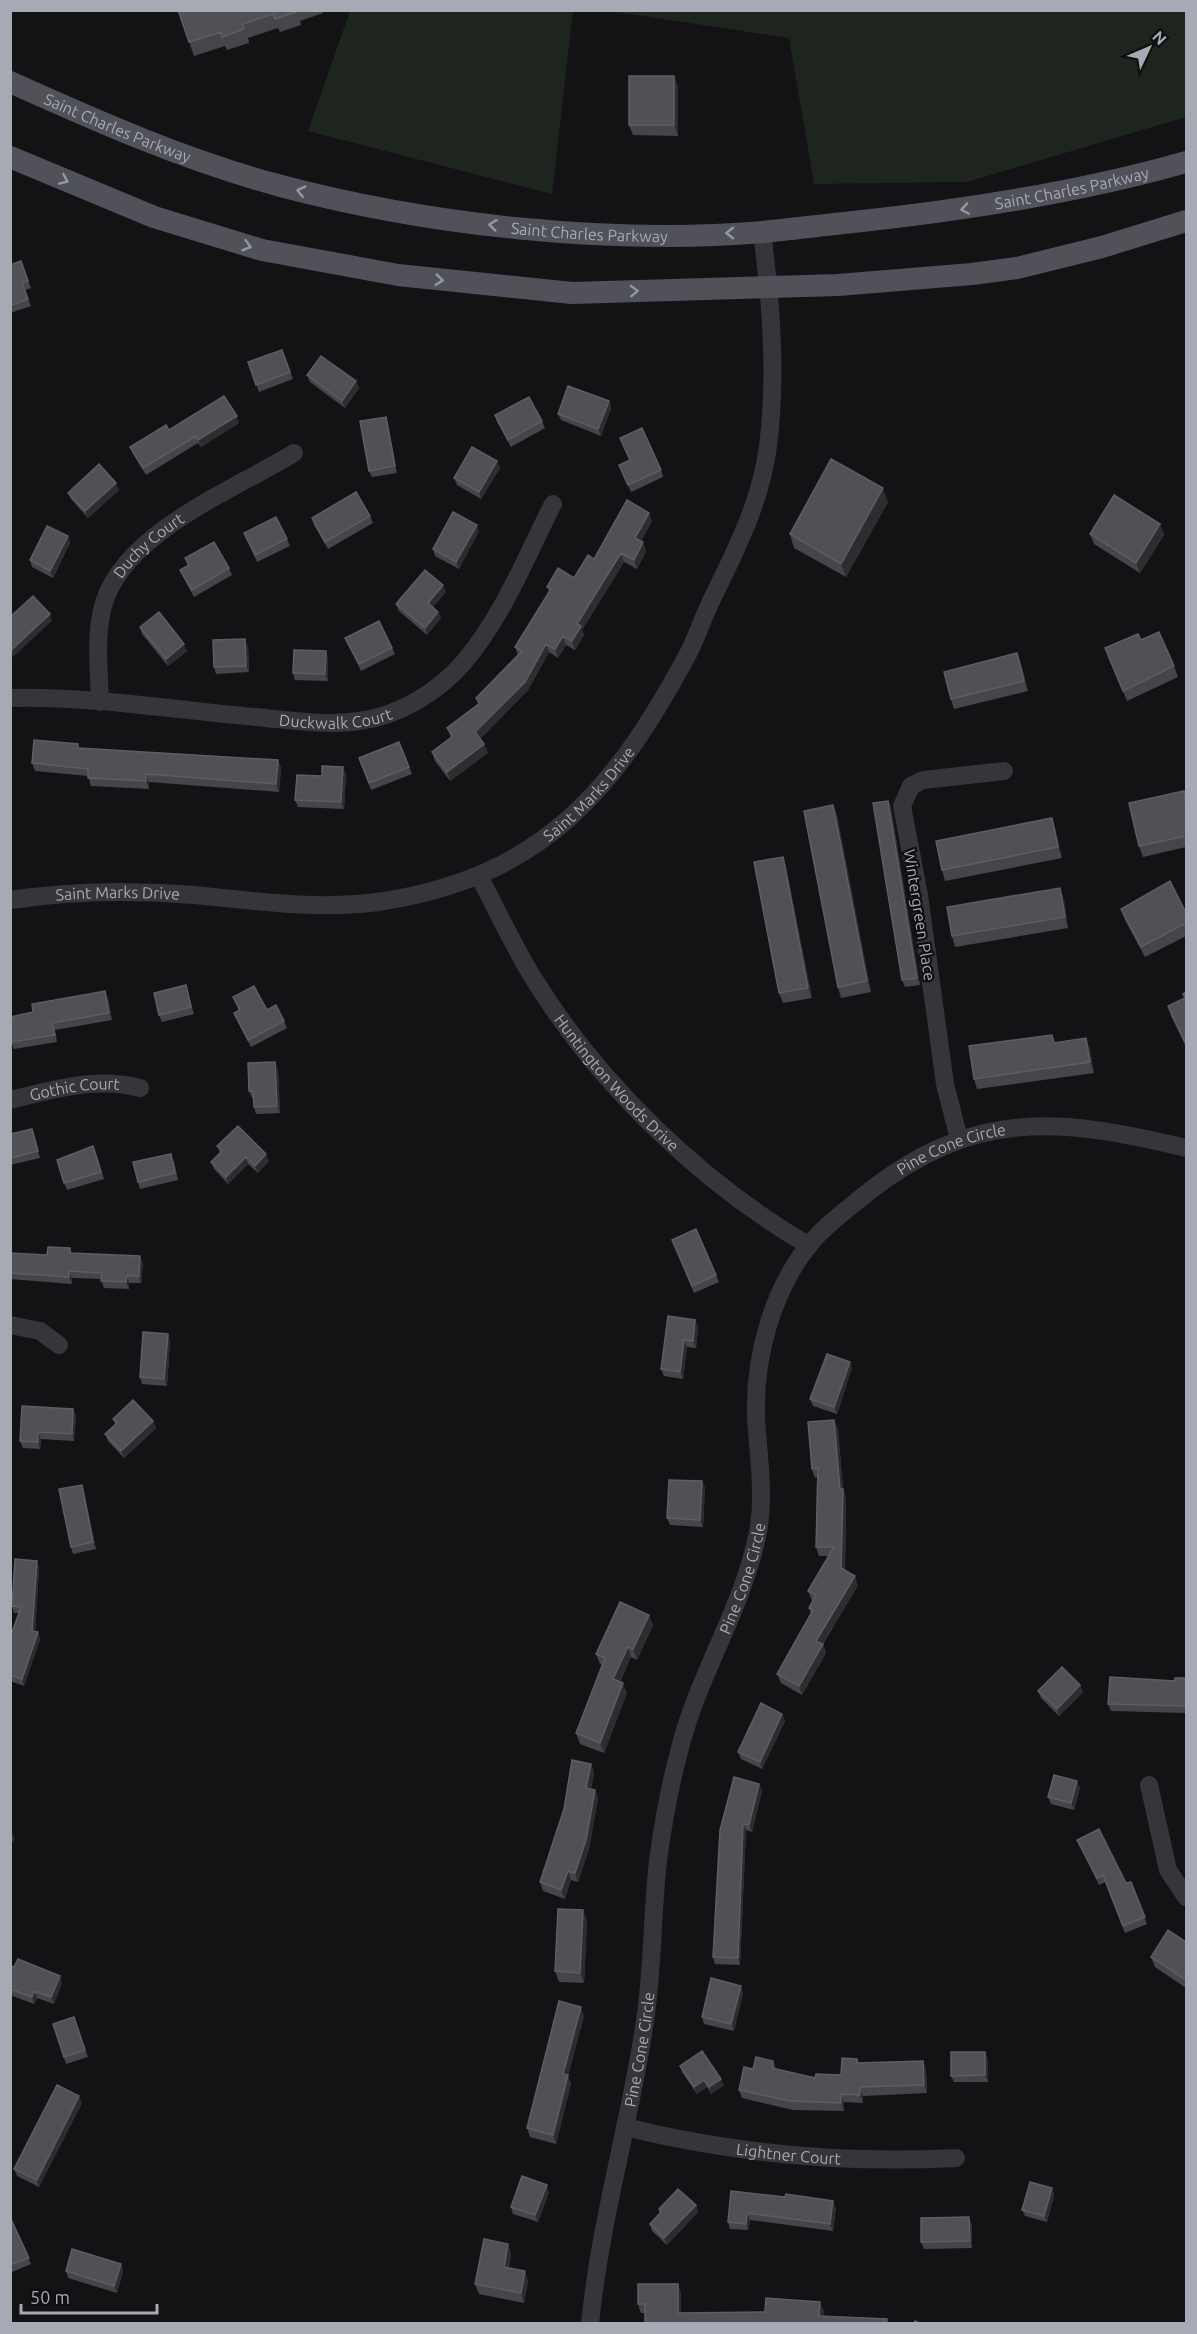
<svg xmlns="http://www.w3.org/2000/svg" width="1197" height="2334" font-family="Ubuntu,sans-serif">
<style>
.green{fill:#1e251f}
.lines{fill:none;stroke-linecap:round;stroke-linejoin:round}
.minor{stroke:#35353a;stroke-width:18}
.major{stroke:#515259;stroke-width:22}
.wall{fill:#45464a}
.shaded-wall{fill:#2d2d30}
.building{fill:#505056;stroke:#5d5e64;stroke-width:1.5}
.oneway{stroke:#9498a3}
.labels{text-anchor:middle;dominant-baseline:central;stroke-width:4.5;stroke-linejoin:round;paint-order:stroke}
.street-label{font-size:16px;fill:#a5aab5;stroke:#0f0f10}
</style>
<rect width="100%" height="100%" fill="#131315"/>
<!-- green -->
<path class="green" d="M350,11H573L552,194L308,131Z
M610,11H1186V117L967,182L814,184L789,38Z"/>
<g class="lines">
<!-- minor -->
<g class="minor">
<path id="s1" d="M10,698C92,696 174,710 255,717C289,720 325,726 359,721C399,716 438,692 464,662C503,616 526,557 553,504"/>
<path id="s2" d="M100,702C99,669 94,628 106,597C131,530 235,489 294,453"/>
<path id="s3" d="M479,876C498,912 515,950 537,984C602,1087 703,1184 808,1245"/>
<path id="s4" d="M10,900C71,891 133,890 194,895C257,901 322,911 384,901C544,876 617,787 689,652C697,636 703,618 711,601C735,552 761,502 768,446C777,375 771,303 762,232"/>
<path id="s5" d="M10,1100C53,1090 97,1076 140,1088"/>
<path d="M959,1139L945,1084L919,895L902,806L911,786L923,780L1004,771"/>
<path d="M10,1325L40,1331L59,1345"/>
<path d="M1149,1785L1168,1870L1186,1897"/>
<path id="s6" d="M625,2127C735,2154 842,2164 956,2158"/>
<path id="s7" d="M590,2324C600,2221 630,2123 645,2021C653,1968 652,1914 658,1861C663,1823 670,1785 680,1748C699,1673 743,1608 758,1532C765,1494 758,1454 756,1417C754,1358 772,1290 810,1244C826,1224 848,1209 867,1193C975,1108 1060,1118 1186,1148"/>
</g>
<!-- major -->
<g class="major">
<path id="s8" d="M10,82C99,122 187,161 281,186C428,225 611,245 763,232C793,229 823,225 853,222C966,210 1077,193 1186,162"/>
<path d="M10,157L154,217L262,250L398,275L572,293L838,285L972,274L1017,268L1102,247L1186,221"/>
</g>
</g>
<!-- wall -->
<path class="wall" d="M178,10H322L323,13L300,21L301,25L280,32L278,28L248,38L249,43L227,50L225,46L194,56Z
M674,76L678,87V136L633,135L629,125Z
M21,261L31,288L25,290L31,306L10,313V265Z
M282,350L293,379L259,392L248,362Z
M307,375L356,381L359,388L345,408L310,382Z
M609,401L611,408L601,436L561,420L558,414Z
M495,415L542,421L545,428L511,447L497,422Z
M386,417L388,424L397,473L372,477L369,471Z
M239,423L201,447L198,443L146,475L133,454L130,447L169,430Z
M620,438L661,470L663,477L631,492L619,465L630,460Z
M497,461L500,468L481,499L457,485L454,478Z
M119,490L88,518L71,499L68,493Z
M888,502L846,577L794,548L790,534Z
M370,516L373,523L328,549L314,525L312,518Z
M652,521L641,541L646,551L637,569L624,562L582,630L584,635L575,650L566,645L558,658L549,652L528,690L480,739L484,744L488,753L450,781L435,761L432,752L451,738L447,728L478,704L476,698L518,655L515,647L549,591L547,587L574,578L594,559Z
M1160,524L1164,535L1140,573L1094,544L1090,534Z
M479,531L459,569L435,556L433,549Z
M244,533L287,539L290,546L257,562Z
M68,536L70,543L53,578L32,567L30,560Z
M185,558L229,568L232,575L194,597L183,577L180,570L188,566Z
M446,592L433,607L438,612L441,618L427,635L399,611L396,604Z
M140,627L187,651L168,666L142,634Z
M345,638L392,648L395,654L361,671Z
M1141,640L1174,666L1178,677L1127,701L1105,648Z
M248,646L249,672L216,674L214,667Z
M326,651L328,658V681L295,680L293,673Z
M1017,653L1021,664L1028,691L954,709L951,699Z
M399,742L412,774L371,790L359,758Z
M79,748L278,760L281,768L279,792L149,782V789L91,786L88,776L35,771L32,763Z
M346,774L344,809L298,807L295,800Z
M1184,791L1186,799V847L1143,857L1139,846Z
M888,801L891,808L920,985L905,987L902,980Z
M837,815L871,992L841,998L838,987Z
M1052,818L1055,828L1062,858L945,881L942,870Z
M783,857L786,867L812,998L783,1003L779,993Z
M1064,899L1068,928L955,947L952,936Z
M1121,909L1186,913V936L1145,957L1125,920Z
M186,985L194,1014L162,1022L159,1015Z
M1186,992V1047L1171,1016L1168,1006L1184,998L1183,994Z
M233,997L267,1010L284,1021L287,1028L251,1047L237,1020L234,1013L239,1011Z
M108,998L112,1020L55,1030L57,1042L14,1049L11,1042Z
M1052,1035L1055,1043L1090,1049L1094,1073L977,1089L974,1079Z
M278,1069L280,1113L256,1114L254,1107V1098H252L249,1091Z
M32,1129L40,1158L10,1165V1134Z
M217,1146L269,1161L258,1173L248,1164L228,1184L214,1169L211,1162L220,1153Z
M96,1153L104,1179L67,1190L64,1183Z
M174,1161L178,1180L140,1189L138,1182Z
M672,1240L716,1275L719,1282L694,1293Z
M70,1248L72,1253L143,1263L141,1283H129V1289L104,1288L101,1279L72,1278V1284L10,1279V1253L47,1255Z
M695,1320L698,1327L696,1348L687,1347L683,1379L664,1376L661,1369Z
M168,1334L170,1341L167,1386L142,1384L140,1377Z
M852,1368L837,1414L813,1406L810,1399Z
M73,1409L76,1416L74,1441L41,1439L40,1449L23,1448L20,1441Z
M113,1419L153,1421L156,1428L124,1458L108,1441L105,1434L115,1424Z
M834,1420L838,1429L843,1489L846,1498L845,1570L858,1585L823,1644L826,1653L802,1695L781,1683L777,1674L811,1614L809,1608L813,1601L811,1599L808,1591L829,1556H819L816,1547L817,1477L815,1478L812,1469Z
M702,1481L705,1488L703,1527L670,1525L667,1518Z
M82,1485L84,1492L96,1549L73,1554L71,1547Z
M37,1561L39,1568L35,1632H38L40,1639L24,1686L10,1681V1638L19,1613H14L12,1606Z
M653,1625L637,1660L631,1657L620,1682L627,1693L604,1753L580,1744L576,1733L602,1665L600,1664L596,1654Z
M1186,1678V1713L1111,1711L1108,1704L1175,1681Z
M1080,1685L1083,1692L1059,1716L1041,1698L1038,1691Z
M782,1714L785,1721L762,1769L741,1759L738,1752Z
M591,1764L594,1773L591,1789L595,1790L598,1798L589,1849L578,1882L571,1880L565,1899L543,1891L540,1882Z
M759,1784L762,1791L752,1832L746,1830L740,1965L715,1964L713,1957L720,1830Z
M1080,1788L1074,1810L1051,1804L1048,1797Z
M1077,1840L1126,1883L1131,1882L1147,1924L1125,1933L1105,1882L1099,1885Z
M587,1920L584,1983L559,1982L555,1971Z
M1186,1942V1988L1155,1967L1151,1957Z
M10,1966L62,1983L54,2004L37,1998L34,2004L10,1995Z
M743,1993L734,2031L704,2024L702,2017Z
M584,2016L568,2076L571,2084L556,2144L530,2137L527,2128Z
M74,2017L88,2057L66,2064L53,2024Z
M857,2059L859,2063L923,2061L926,2069L927,2093L863,2096V2103L844,2102V2111L793,2110L742,2098L739,2090L753,2069L773,2061L776,2069L815,2078L841,2075Z
M988,2059V2082H954L951,2076Z
M680,2066L724,2085L711,2094L707,2087L697,2094L682,2072Z
M82,2103L39,2187L17,2176L14,2169Z
M1052,2188L1054,2195L1047,2222L1025,2216L1022,2210Z
M731,2191L836,2208L833,2231L750,2220L748,2230L730,2229L728,2222Z
M549,2192L538,2222L513,2214L511,2207Z
M696,2205L698,2212L667,2245L652,2231L650,2224L660,2213L659,2209Z
M10,2217L31,2264L10,2273Z
M972,2224V2248L924,2249L921,2242Z
M508,2244L511,2254L509,2268L528,2281L524,2303L479,2294L475,2284Z
M121,2264L123,2271L117,2293L68,2278L66,2271Z
M681,2293V2313L824,2311L823,2316L887,2319L888,2324H645V2313H641L638,2304Z"/>
<!-- shaded-wall -->
<path class="shaded-wall" d="M674,76L678,87V136L674,125Z
M356,381L359,388L345,408L342,401Z
M609,401L611,408L601,436L598,429Z
M237,416L239,423L201,447L198,440Z
M386,417L388,424L397,473L395,466Z
M497,461L500,468L481,499L479,492Z
M116,483L119,490L88,518L85,511Z
M883,488L888,502L846,577L841,564Z
M649,513L652,521L638,546L635,538Z
M1160,524L1164,535L1140,573L1136,563Z
M477,525L479,531L459,569L456,562Z
M68,536L70,543L53,578L50,571Z
M643,542L646,551L637,569L634,560Z
M621,553L624,562L582,630L584,635L575,650L572,641L577,624Z
M443,585L446,592L430,610L428,603Z
M438,612L441,618L427,635L425,628Z
M50,614L52,621L13,657L11,650Z
M563,636L566,645L558,658L555,649Z
M245,639L248,646L249,672L246,666Z
M184,644L187,651L168,666L166,659Z
M546,644L549,652L528,690L478,741L475,732Z
M326,651L328,658V681L325,674Z
M1017,653L1021,664L1028,691L1024,681Z
M484,744L488,753L450,781L447,772Z
M278,760L281,768L279,792L276,784Z
M343,767L346,774L344,809L341,802Z
M146,774L149,782V789L146,781Z
M888,801L891,808L920,985L917,978Z
M833,805L837,815L871,992L867,981Z
M1052,818L1055,828L1062,858L1058,847Z
M783,857L786,867L812,998L808,988Z
M1060,888L1064,899L1068,928L1065,917Z
M105,991L108,998L112,1020L109,1013Z
M1086,1038L1090,1049L1094,1073L1090,1062Z
M275,1062L278,1069L280,1113L277,1106Z
M266,1154L269,1161L258,1173L255,1166Z
M246,1157L248,1164L228,1184L226,1177Z
M140,1256L143,1263L141,1283L139,1276Z
M69,1271L72,1278V1284L69,1277Z
M127,1276L129,1283V1289L126,1282Z
M695,1320L698,1327L696,1348L693,1341Z
M168,1334L170,1341L167,1386L164,1379Z
M684,1340L687,1347L683,1379L680,1372Z
M850,1362L852,1368L837,1414L834,1407Z
M73,1409L76,1416L74,1441L72,1434Z
M834,1420L838,1429L843,1490L846,1498L845,1577L841,1568L840,1489Z
M153,1421L156,1428L124,1458L121,1451Z
M38,1432L41,1439L40,1449L38,1442Z
M702,1481L705,1488L703,1527L700,1520Z
M82,1485L84,1492L96,1549L93,1542Z
M37,1561L39,1568L35,1637L32,1631Z
M855,1576L858,1585L819,1649L816,1641Z
M649,1615L653,1625L637,1660L633,1649Z
M38,1632L40,1639L24,1686L22,1679Z
M823,1644L826,1653L802,1695L799,1686Z
M628,1647L631,1657L617,1690L613,1679Z
M623,1683L627,1693L604,1753L600,1743Z
M1080,1685L1083,1692L1059,1716L1057,1709Z
M782,1714L785,1721L762,1769L760,1762Z
M591,1764L594,1773L589,1796L586,1788Z
M1077,1781L1080,1788L1074,1810L1071,1803Z
M759,1784L762,1791L752,1832L749,1825Z
M595,1790L598,1798L589,1849L578,1882L575,1873Z
M743,1824L746,1830L740,1965L738,1958Z
M12,1833L15,1840L10,1844V1835Z
M568,1871L571,1880L565,1899L561,1890Z
M583,1910L587,1920L584,1983L580,1973Z
M60,1976L62,1983L54,2004L51,1997Z
M741,1986L743,1993L734,2031L731,2024Z
M34,1991L37,1998L34,2004L32,1997Z
M581,2007L584,2016L568,2076L571,2084L556,2144L553,2135L563,2074Z
M985,2052L988,2059V2082L985,2075Z
M923,2061L926,2069L927,2093L924,2085Z
M721,2079L724,2085L711,2094L709,2087Z
M704,2080L707,2087L697,2094L694,2087Z
M860,2087L863,2096V2103L860,2095Z
M841,2094L844,2102V2111L841,2103Z
M79,2096L82,2103L39,2187L37,2180Z
M547,2185L549,2192L538,2222L535,2215Z
M1052,2188L1054,2195L1047,2222L1044,2216Z
M833,2201L836,2208L833,2231L830,2224Z
M696,2205L698,2212L667,2245L664,2238Z
M747,2213L750,2220L748,2230L746,2224Z
M969,2217L972,2224V2248L970,2241Z
M508,2244L511,2254L507,2277L504,2267Z
M121,2264L123,2271L117,2293L114,2286Z
M525,2271L528,2281L524,2303L521,2293Z
M678,2284L681,2293V2322L678,2313Z
M820,2302L824,2311L823,2324L819,2316Z"/>
<!-- building -->
<path class="building" d="M178,10H296V12L275,19L273,14L243,24L244,29L222,37L221,32L189,42Z
M629,76H674V125H629Z
M21,261L28,281L22,283L28,299L10,306V265Z
M282,350L290,372L256,385L248,362Z
M321,356L356,381L342,401L307,375Z
M568,386L609,401L598,429L558,414Z
M224,396L237,416L198,440L196,436L143,468L130,447L166,425L169,430Z
M529,397L542,421L508,440L495,415Z
M386,417L395,466L369,471L360,421Z
M642,428L661,470L628,485L619,465L630,460L620,438Z
M472,447L497,461L479,492L454,478Z
M831,459L883,488L841,564L790,534Z
M99,464L116,483L85,511L68,493Z
M356,492L370,516L325,542L312,518Z
M1114,495L1160,524L1136,563L1090,534Z
M627,500L649,513L635,538L643,542L634,560L621,553L577,624L581,626L572,641L563,636L555,649L546,644L525,682L475,732L484,744L447,772L432,752L453,736L447,728L480,703L476,698L522,651L515,647L551,589L547,587L558,568L574,578L588,555L594,559Z
M453,512L477,525L456,562L433,549Z
M276,517L287,539L255,555L244,533Z
M47,526L68,536L50,571L30,560Z
M214,542L229,568L192,590L180,570L189,565L185,558Z
M425,570L443,585L428,603L438,612L425,628L396,604Z
M33,596L50,614L11,650L10,617Z
M159,612L184,644L166,659L140,627Z
M379,621L392,648L359,664L345,638Z
M1159,632L1174,666L1123,691L1105,648L1138,634L1141,640Z
M245,639L246,666L214,667L213,640Z
M294,650L326,651L325,674L293,673Z
M1017,653L1024,681L951,699L944,672Z
M34,740L78,744V748L278,760L276,784L146,774V781L88,778V769L32,763Z
M399,742L409,767L369,783L359,758Z
M322,766L343,767L341,802L295,800L297,775L322,776Z
M1184,791L1186,805V836L1139,846L1129,803Z
M888,801L917,978L902,980L873,803Z
M833,805L867,981L838,987L804,811Z
M1052,818L1058,847L942,870L936,841Z
M783,857L808,988L779,993L754,862Z
M1170,881L1186,913V923L1141,947L1121,909Z
M1060,888L1065,917L952,936L947,907Z
M186,985L191,1007L159,1015L154,993Z
M254,986L267,1010L276,1005L284,1021L248,1040L234,1013L240,1010L233,997Z
M105,991L109,1013L52,1023L55,1035L11,1042L10,1037V1017L33,1012L32,1004Z
M1186,992V1044L1168,1006L1185,998L1183,994Z
M1052,1035L1054,1043L1086,1038L1090,1062L974,1079L969,1046Z
M275,1062L277,1106L254,1107L253,1091H249L248,1063Z
M238,1126L266,1154L255,1166L246,1157L226,1177L211,1162L222,1151L217,1146Z
M32,1129L38,1151L10,1158V1134Z
M93,1146L101,1172L64,1183L57,1160Z
M171,1154L175,1173L138,1182L133,1162Z
M696,1229L716,1275L692,1286L672,1240Z
M48,1247L70,1248V1253L140,1256L139,1276H127L126,1282L101,1281L102,1273L69,1271V1277L10,1273V1253L47,1255Z
M668,1316L695,1320L693,1341L684,1340L680,1372L661,1369Z
M143,1332L168,1334L164,1379L140,1377Z
M827,1354L850,1362L834,1407L810,1399Z
M133,1400L153,1421L121,1451L105,1434L117,1423L113,1419Z
M22,1406L73,1409L72,1434L38,1432V1442L20,1441Z
M834,1420L840,1489H843L841,1568L855,1576L816,1641L823,1644L799,1686L777,1674L813,1610L809,1608L816,1595L808,1591L834,1547H816L818,1468L812,1469L808,1422Z
M669,1480L702,1481L700,1520L667,1518Z
M82,1485L93,1542L71,1547L59,1489Z
M15,1559L37,1561L32,1631L38,1632L22,1679L10,1675V1638L21,1607L12,1606Z
M620,1602L649,1615L633,1649L628,1647L613,1679L623,1683L600,1743L576,1733L605,1658L596,1654Z
M1062,1667L1080,1685L1057,1709L1038,1691Z
M1110,1677L1175,1681V1678H1186V1706L1108,1704Z
M761,1703L782,1714L760,1762L738,1752Z
M572,1760L591,1764L586,1788L595,1790L586,1840L575,1873L568,1871L561,1890L540,1882L564,1809Z
M1054,1775L1077,1781L1071,1803L1048,1797Z
M734,1777L759,1784L749,1825L743,1824L738,1958L713,1957L720,1830Z
M1099,1829L1126,1883L1131,1882L1145,1917L1123,1926L1103,1875L1097,1878L1077,1840Z
M558,1909L583,1910L580,1973L555,1971Z
M1168,1930L1186,1942V1980L1151,1957Z
M18,1959L60,1976L51,1997L34,1991L32,1997L10,1989V1966L14,1967Z
M711,1978L741,1986L731,2024L702,2017Z
M559,2001L581,2007L563,2074L568,2075L553,2135L527,2128Z
M74,2017L85,2050L64,2057L53,2024Z
M702,2051L721,2079L709,2087L704,2080L694,2087L680,2066Z
M951,2052H985V2075L951,2076Z
M756,2057L773,2061L772,2068L815,2078L816,2074L841,2075L842,2058L857,2059V2063L923,2061L924,2085L860,2087V2095L841,2094V2103L790,2101L739,2090L744,2067L753,2069Z
M57,2085L79,2096L37,2180L14,2169Z
M522,2176L547,2185L535,2215L511,2207Z
M1030,2182L1052,2188L1044,2216L1022,2210Z
M678,2189L696,2205L664,2238L650,2224L661,2212L659,2209Z
M731,2191L785,2197L786,2194L833,2201L830,2224L747,2213L746,2224L728,2222Z
M10,2217L29,2258L10,2265Z
M969,2217L970,2241L921,2242V2218Z
M484,2239L508,2244L504,2267L525,2271L521,2293L475,2284Z
M72,2249L121,2264L114,2286L66,2271Z
M638,2284H678V2313L765,2312L766,2298L820,2302L819,2316L887,2319L886,2324H645V2304H638Z
M915,2321L922,2324H914Z"/>
<!-- one-way arrows -->
<defs><path id="oneway-chevron" d="M-2-3.5L2.5 0L-2 3.5" fill="none" stroke-width="1.6" stroke-linecap="round" stroke-linejoin="round" transform="scale(1.5)"/></defs>
<g class="oneway">
<use href="#oneway-chevron" transform="translate(64 180) rotate(23)"/>
<use href="#oneway-chevron" transform="translate(301 191) rotate(-167)"/>
<use href="#oneway-chevron" transform="translate(965 209) rotate(171)"/>
<use href="#oneway-chevron" transform="translate(493 225) rotate(-173)"/>
<use href="#oneway-chevron" transform="translate(730 233) rotate(179)"/>
<use href="#oneway-chevron" transform="translate(247 246) rotate(16)"/>
<use href="#oneway-chevron" transform="translate(439 280) rotate(6)"/>
<use href="#oneway-chevron" transform="translate(634 291) rotate(-2)"/>
</g>
<g class="labels">
<!-- street labels -->
<g class="street-label">
<text stroke="none"><textPath href="#s8" startOffset="117">Saint Charles Parkway</textPath></text>
<text stroke="none"><textPath href="#s8" startOffset="1089">Saint Charles Parkway</textPath></text>
<text stroke="none"><textPath href="#s8" startOffset="603">Saint Charles Parkway</textPath></text>
<text stroke="none"><textPath href="#s2" startOffset="174">Duchy Court</textPath></text>
<text stroke="none"><textPath href="#s1" startOffset="327">Duckwalk Court</textPath></text>
<text stroke="none"><textPath href="#s4" startOffset="612">Saint Marks Drive</textPath></text>
<text stroke="none"><textPath href="#s4" startOffset="108">Saint Marks Drive</textPath></text>
<text transform="translate(920 915) rotate(81)">Wintergreen Place</text>
<text stroke="none"><textPath href="#s3" startOffset="250">Huntington Woods Drive</textPath></text>
<text stroke="none"><textPath href="#s5" startOffset="66">Gothic Court</textPath></text>
<text stroke="none"><textPath href="#s7" startOffset="1287">Pine Cone Circle</textPath></text>
<text stroke="none"><textPath href="#s7" startOffset="765">Pine Cone Circle</textPath></text>
<text stroke="none"><textPath href="#s7" startOffset="279">Pine Cone Circle</textPath></text>
<text stroke="none"><textPath href="#s6" startOffset="166">Lightner Court</textPath></text>
</g>
</g>
<!-- border -->
<rect width="1197" height="2334" fill="none" stroke="#a5aab5" stroke-width="24"/>
<!-- north arrow -->
<g transform="translate(1149 48) rotate(46)" stroke="#0f0f10" stroke-width="4.5" paint-order="stroke">
<path d="M0-4.5L10 22L0 15L-10 22Z" fill="#a5aab5"/>
<text y="-9" font-size="16" font-weight="bold" text-anchor="middle" fill="#a5aab5">N</text>
</g>
<!-- scale -->
<path d="M21 2304v9h136v-9" fill="none" stroke="#a5aab5" stroke-width="3"/>
<text x="30" y="2304" font-size="18" fill="#a5aab5" stroke="#0f0f10" stroke-width="4.5" paint-order="stroke">50 m</text>
</svg>
